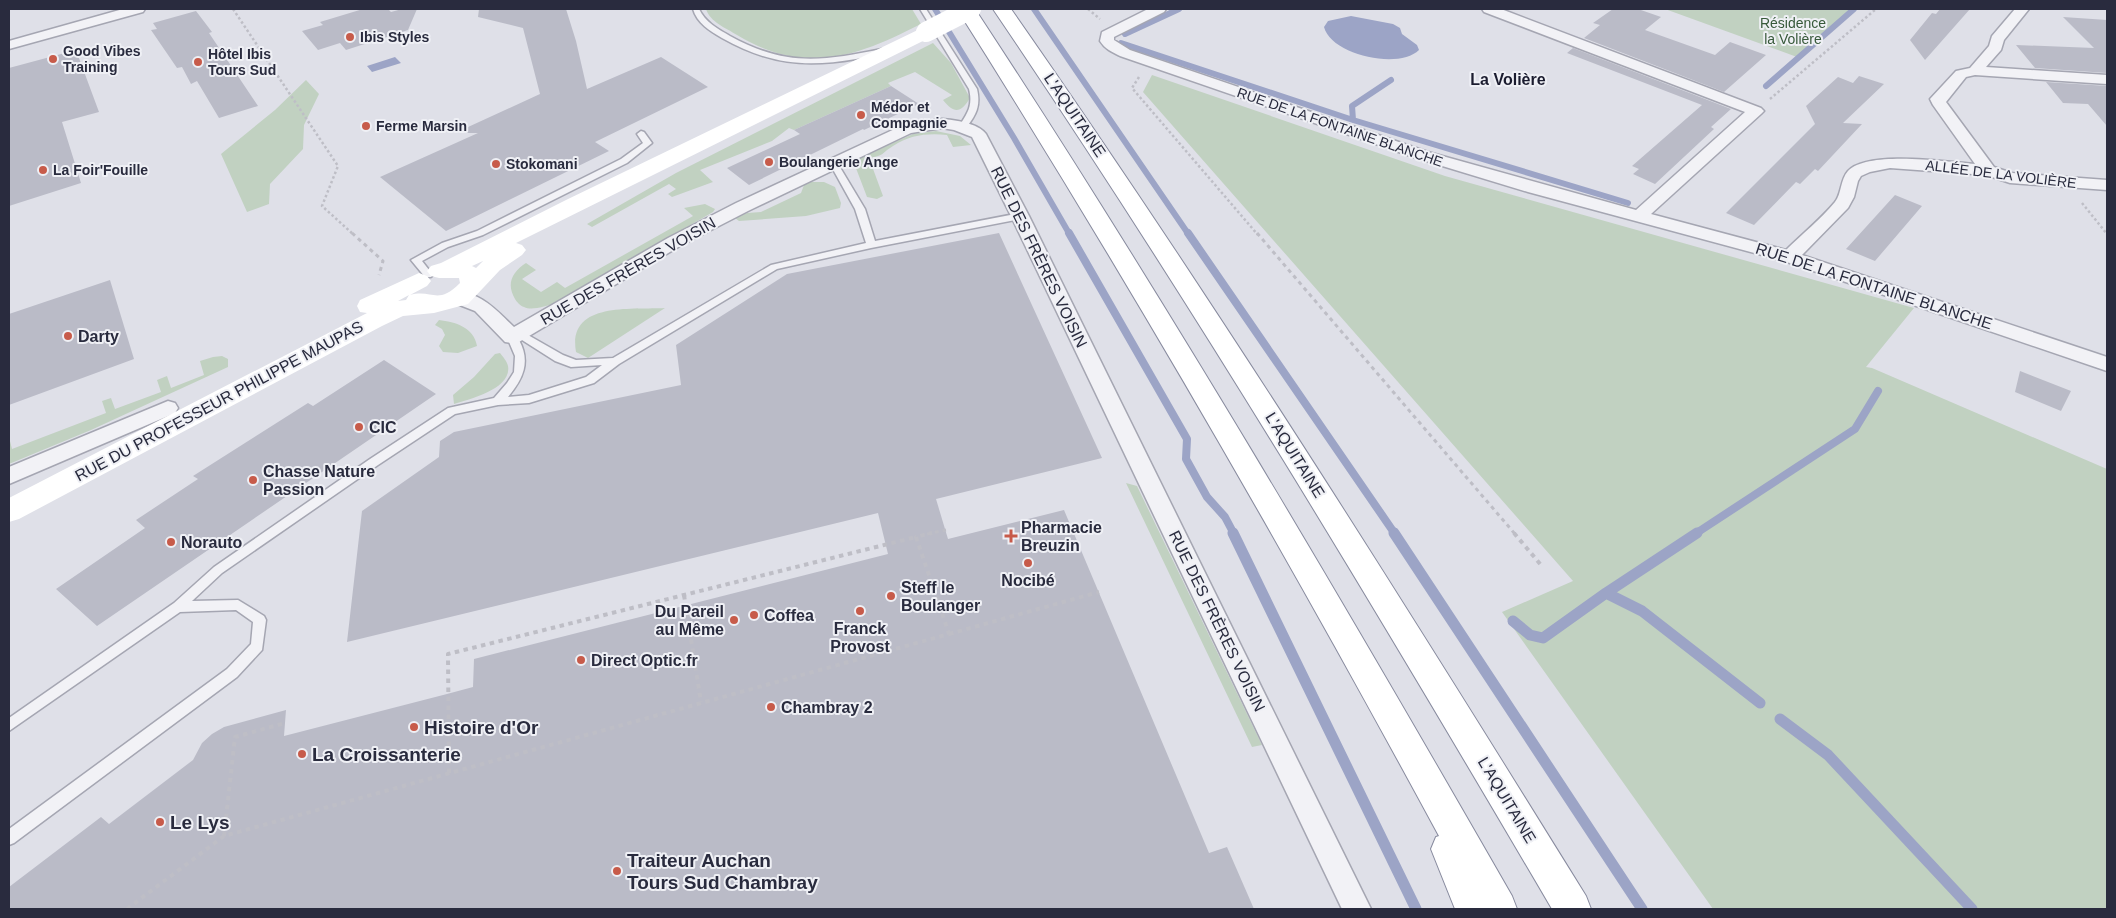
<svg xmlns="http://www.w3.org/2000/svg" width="2116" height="918" font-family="Helvetica,sans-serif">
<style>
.green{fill:#c1d1c1}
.water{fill:#9ca4c6}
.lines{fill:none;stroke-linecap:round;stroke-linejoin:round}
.stream-far2{stroke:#9ca4c6;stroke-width:6}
.stream-far1{stroke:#9ca4c6;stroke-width:8}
.stream{stroke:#9ca4c6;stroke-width:11}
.building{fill:#babbc7}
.lane-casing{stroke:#a5a6b2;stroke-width:3}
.street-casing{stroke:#a5a6b2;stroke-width:3}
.highway-casing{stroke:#878a9e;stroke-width:2}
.path-far2{stroke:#bebec6;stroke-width:2.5;stroke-dasharray:2.5 2.5;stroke-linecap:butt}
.path-far1{stroke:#bebec6;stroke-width:3;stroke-dasharray:4 4;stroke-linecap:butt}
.path{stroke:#bebec6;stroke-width:4;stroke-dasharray:4.5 4.5;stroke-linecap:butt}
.lane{fill:#f2f2f6;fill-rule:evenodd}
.street{fill:#f2f2f6;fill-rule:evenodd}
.secondary{fill:#fff;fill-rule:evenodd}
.highway{fill:#fff;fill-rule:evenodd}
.secondary-bridge{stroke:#fff;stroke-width:20}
.poi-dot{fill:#c75b4a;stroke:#eff0f5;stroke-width:2}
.labels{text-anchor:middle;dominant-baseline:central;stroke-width:4;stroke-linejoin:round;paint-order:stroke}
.far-park-label{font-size:14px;fill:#37593a;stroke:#eff0f5}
.far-poi-label{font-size:14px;font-weight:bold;fill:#292b3e;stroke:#eff0f5;text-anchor:start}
.far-street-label{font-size:14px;fill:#292b3e;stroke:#eff0f5}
.far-quarter-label{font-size:16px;font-weight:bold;fill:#1b1c2f;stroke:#eff0f5}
.street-label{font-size:16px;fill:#292b3e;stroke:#eff0f5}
.poi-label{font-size:16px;font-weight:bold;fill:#292b3e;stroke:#eff0f5;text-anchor:start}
.near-poi-label{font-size:19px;font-weight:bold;fill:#292b3e;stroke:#eff0f5;text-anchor:start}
</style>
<rect width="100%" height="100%" fill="#dfe0e8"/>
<!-- green -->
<path class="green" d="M706,9H912L921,24C856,57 805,76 737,35C726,28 710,22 706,9Z
M1665,9H1853L1797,57Z
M933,43L951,63L970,98C961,113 954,114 943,100L952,95L915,72L888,83L891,86L794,130L789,128L772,141L700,170L713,182L672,197L668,194L676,189L669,184L592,227L587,224L676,173Z
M1152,75L1445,176L1914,308L1866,367L1872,368L2107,469V909H1713L1502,612L1573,581L1143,92Z
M306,80L319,94L304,125L303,149L270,184L269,204L247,212L221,154L275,110Z
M936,131L960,136L971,145L953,147L947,135C927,133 910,135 893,146C880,154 886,155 869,158L883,196L877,199L867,197L854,163L857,159L913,134Z
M811,182H824L835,187L841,203L840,208L806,216L739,221L735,218L747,213L761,212L801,193L804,185Z
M705,204L715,209L713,212L554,304C545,306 532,311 524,307C520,306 517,302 515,299C506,284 512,272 526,263L536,270L522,279L541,292L557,282L565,288L693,216L684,208Z
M665,308L588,358L576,352C567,301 632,310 665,308Z
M439,320C455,322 474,327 477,346L458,353L443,352L439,346L445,335L442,329L435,325Z
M500,353C503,357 507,361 508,366C512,389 470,399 454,404L453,395L474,377L495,354Z
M222,356L228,359V367L91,430L9,464V437L12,449L106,413L102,401L111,398L115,409L161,392L157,380L167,376L171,388L204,375L200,361L213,357Z
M1126,483L1137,486L1262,745L1252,747Z"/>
<!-- water -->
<path class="water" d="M1351,16L1393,24L1400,28L1402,34L1417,45L1419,50C1399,70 1331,55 1324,27L1328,21Z
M395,57L401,63L372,72L367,66Z"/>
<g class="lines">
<!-- stream-far2 -->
<path class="stream-far2" d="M935,9L1014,138L1070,235
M1034,9L1189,235
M1125,34L1179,9
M1121,43L1353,120L1352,106L1391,80
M1766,86L1854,9
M1353,120L1628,203"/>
<!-- stream-far1 -->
<path class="stream-far1" d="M1069,233L1187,439L1186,459L1207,497L1225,517L1234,534
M1188,233L1395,534
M1695,534L1855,429L1878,391"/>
<!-- stream -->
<path class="stream" d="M1233,533L1416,909
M1394,533L1642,909
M1606,593L1697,533
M1513,621L1530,635L1543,638L1606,593L1642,611L1760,703
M1780,719L1828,755L1972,909"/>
</g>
<!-- building -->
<path class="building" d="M363,9H388L391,12L402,9H417L408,30L346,50L340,43L318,50L302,31L323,25L320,22Z
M479,9H566L576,41L587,89L661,57L708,87L595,142L609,151L446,231L380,177L478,133H455L540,94L523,28L478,17Z
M1613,9H1638L1661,17L1645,30L1715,55L1730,42L1766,55L1724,92L1584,38L1600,25L1593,23Z
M1940,9H1970L1925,60L1910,40L1932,13L1936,14Z
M196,11L212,32L209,33L258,106L219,118L197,81L191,84L182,67L177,68L151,30L157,29L153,23Z
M2063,17L2107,20V73L2035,68L2016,45L2094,48Z
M1573,48L1731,109L1711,127L1714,129L1655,184L1633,174L1639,169L1632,166L1702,105L1567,53Z
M76,50L99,112L62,122L81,183L9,206V68Z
M1859,76L1884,84L1843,123L1862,124L1818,171L1815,169L1800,184L1796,182L1754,225L1726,213L1815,124L1806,106L1838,77L1853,83Z
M2046,82L2107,86V126L2088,104L2063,103Z
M891,86L919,104L864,130L863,129L749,185L727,168L800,134L794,130Z
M1895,195L1922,206L1875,261L1846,249Z
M999,233L1102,458L936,499L948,539L1064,510L1209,853L1227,847L1254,909H9V887L101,817L109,824L193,760L202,743L212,734L224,727L286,710L284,736L447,694L473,687L474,659L888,554L878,513L347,642L362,511L439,457L440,441L454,432L681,385L676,345L787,274Z
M110,280L134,359L9,405V314Z
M384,360L436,394L97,626L56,589L145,528L136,520L198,479L193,476L308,403L313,406Z
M2020,371L2071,391L2061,411L2015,392Z"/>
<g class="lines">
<!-- lane casing -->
<g class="lane-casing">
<path id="lane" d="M693,9H699C705,22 718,29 730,36C786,67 822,61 882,49L886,51C879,56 865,57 856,59C805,68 768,64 722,38C710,31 697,23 693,9Z
M920,9H926L977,89C981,106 976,115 966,128H960L959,126C968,113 973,105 969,89Z
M641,131L644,132L652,143L627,163L483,235L448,247L422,261L433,275L431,277H425L411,260L442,243L477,231L621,159L643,143L637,134Z
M834,161L838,164L865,209L875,241L1020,213L1025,216L1020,219L871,248L777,269L619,364L594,383L529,403L498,405L455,414L378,465L222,573L192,601L238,600L264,616L266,620L262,650L237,677L14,843L9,845V829L227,669L251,644L253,622L236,610L180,612L9,731V718L174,603L214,567L370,459L448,408L494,398L507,383L514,372L515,356L507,337L508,335H528L563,355L576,360L613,358L771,265L866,243L855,209L830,164ZM519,340H522L555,361L571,367L602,365L586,377L529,395L508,397C523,379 531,362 519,340Z"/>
</g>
<!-- street casing -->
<g class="street-casing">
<path id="street" d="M123,9H145L143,12L9,49V41Z
M1148,9H1166L1164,12L1114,37V40L1130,50L1428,152L1636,210L1745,112L1484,12L1482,9H1501L1761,108L1764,111L1761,114L1651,214L1786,250C1802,234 1821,219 1835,202C1842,193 1840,180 1848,171C1868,150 1948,162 1975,164L1933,105L1930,99L1956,71L1970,68L1989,46L1992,36L2015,9H2029L2004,40L2001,50L1986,67L2107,75V84L1975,75L1966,77L1946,102L1994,167L2012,173L2107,180V190L2010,183L1986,175L1890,168L1870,172L1861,176L1858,181L1854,197L1848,208L1802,255L2107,357V371L1784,261L1528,192L1416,158L1120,56C1112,52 1105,49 1100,41L1102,32Z
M942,119C955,120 978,123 986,134L1029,216L1371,909H1342L1011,216L972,137L954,130L942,128L911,133L748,211L680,246L519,342L512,343L505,342L475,311L452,302L450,298L452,294C477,287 498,312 514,327L668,238L736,203L899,127L925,120Z
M168,401L175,403L178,408L175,413L9,484V467Z"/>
</g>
<!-- highway casing -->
<g class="highway-casing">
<path id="highway" d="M957,9H975C1165,298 1340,596 1512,896L1517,909H1455L1431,849L1436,837L1439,836C1287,555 1128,279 957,9Z
M993,9H1011C1213,298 1400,596 1586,896L1591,909H1552C1373,604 1192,302 993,9Z"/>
</g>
<!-- path-far2 -->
<path class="path-far2" d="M233,9L338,166L322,206L354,235
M1088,9L1100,19
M1139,77L1132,88L1258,235
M1770,99L1876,9
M2082,203L2107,234"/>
<!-- path-far1 -->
<path class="path-far1" d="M352,233L383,261L379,275
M1257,233L1515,534
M927,534L946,530"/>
<!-- path -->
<path class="path" d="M1514,533L1541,565
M684,595L701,702
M949,634L1099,592
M449,773L448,654L916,537
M224,836L235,737L285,723
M127,909L224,836L949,634L916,537L932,533"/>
<!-- lane -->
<use href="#lane" class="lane"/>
<!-- street -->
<use href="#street" class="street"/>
<!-- secondary -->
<path class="secondary" d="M926,26L933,28L935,32L933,36L516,243L522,245L526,250L522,255L500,270L468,304L434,313L403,316L382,326L19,519L9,522V498L367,313L360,312L357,306L360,300L419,273L427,276L431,281L427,286L410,295C433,289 437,306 460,283L459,278H439L431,276L427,271L431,266L441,263L566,200ZM483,261L476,268L472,266ZM409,295L406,300L398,301Z"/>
<!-- highway -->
<use href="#highway" class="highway"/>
<!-- secondary-bridge -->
<path class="secondary-bridge" d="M926,32L971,9"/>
</g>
<!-- markers -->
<g class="poi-dot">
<circle cx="350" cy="37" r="5"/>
<circle cx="53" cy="59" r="5"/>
<circle cx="198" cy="62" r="5"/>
<circle cx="861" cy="115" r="5"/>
<circle cx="366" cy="126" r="5"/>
<circle cx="769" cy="162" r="5"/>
<circle cx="496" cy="164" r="5"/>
<circle cx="43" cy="170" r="5"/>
<circle cx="68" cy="336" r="5"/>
<circle cx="359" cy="427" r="5"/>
<circle cx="253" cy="480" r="5"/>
<path d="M1008.5 528.5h5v5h5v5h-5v5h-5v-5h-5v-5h5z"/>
<circle cx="171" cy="542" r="5"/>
<circle cx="1028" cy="563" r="5"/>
<circle cx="891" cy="596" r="5"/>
<circle cx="860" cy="611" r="5"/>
<circle cx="754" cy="615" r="5"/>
<circle cx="734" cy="620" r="5"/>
<circle cx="581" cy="660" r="5"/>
<circle cx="771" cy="707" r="5"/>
<circle cx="414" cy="727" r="5"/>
<circle cx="302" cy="754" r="5"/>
<circle cx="160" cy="822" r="5"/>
<circle cx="617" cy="871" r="5"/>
</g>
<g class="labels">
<!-- far-park labels -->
<g class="far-park-label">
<text x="1793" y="23">Résidence<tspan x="1793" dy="16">la Volière</tspan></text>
</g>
<!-- far-poi labels -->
<g class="far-poi-label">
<text x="360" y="37">Ibis Styles</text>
<text x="63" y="51">Good Vibes<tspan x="63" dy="16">Training</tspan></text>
<text x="208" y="54">Hôtel Ibis<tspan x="208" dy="16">Tours Sud</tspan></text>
<text x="871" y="107">Médor et<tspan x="871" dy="16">Compagnie</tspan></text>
<text x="376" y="126">Ferme Marsin</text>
<text x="779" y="162">Boulangerie Ange</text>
<text x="506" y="164">Stokomani</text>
<text x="53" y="170">La Foir'Fouille</text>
</g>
<!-- far-street labels -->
<g class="far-street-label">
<text transform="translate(1340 127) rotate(19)">RUE DE LA FONTAINE BLANCHE</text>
<text transform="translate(2001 174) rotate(7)">ALLÉE DE LA VOLIÈRE</text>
</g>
<!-- far-quarter labels -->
<g class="far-quarter-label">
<text x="1508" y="79">La Volière</text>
</g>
<!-- street labels -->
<g class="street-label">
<text transform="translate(1075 115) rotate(56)">L'AQUITAINE</text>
<text transform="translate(1039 257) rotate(64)">RUE DES FRÈRES VOISIN</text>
<text transform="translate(628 271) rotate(-30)">RUE DES FRÈRES VOISIN</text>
<text transform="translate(1874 286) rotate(18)">RUE DE LA FONTAINE BLANCHE</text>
<text transform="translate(219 401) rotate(-28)">RUE DU PROFESSEUR PHILIPPE MAUPAS</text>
<text transform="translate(1295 455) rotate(58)">L'AQUITAINE</text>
<text transform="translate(1217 621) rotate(64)">RUE DES FRÈRES VOISIN</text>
<text transform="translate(1507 800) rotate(59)">L'AQUITAINE</text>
</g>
<!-- poi labels -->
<g class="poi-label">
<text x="78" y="336">Darty</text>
<text x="369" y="427">CIC</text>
<text x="263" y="471">Chasse Nature<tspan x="263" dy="18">Passion</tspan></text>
<text x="1021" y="527">Pharmacie<tspan x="1021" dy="18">Breuzin</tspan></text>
<text x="181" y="542">Norauto</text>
<text x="1028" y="580" text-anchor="middle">Nocibé</text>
<text x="901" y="587">Steff le<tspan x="901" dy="18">Boulanger</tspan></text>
<text x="724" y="611" text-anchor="end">Du Pareil<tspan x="724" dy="18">au Même</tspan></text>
<text x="764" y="615">Coffea</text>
<text x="860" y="628" text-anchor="middle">Franck<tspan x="860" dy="18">Provost</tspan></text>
<text x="591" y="660">Direct Optic.fr</text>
<text x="781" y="707">Chambray 2</text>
</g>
<!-- near-poi labels -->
<g class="near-poi-label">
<text x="424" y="727">Histoire d'Or</text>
<text x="312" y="754">La Croissanterie</text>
<text x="170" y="822">Le Lys</text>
<text x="627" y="860">Traiteur Auchan<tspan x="627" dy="22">Tours Sud Chambray</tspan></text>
</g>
</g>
<!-- border -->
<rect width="2116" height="918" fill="none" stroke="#292b3e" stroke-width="20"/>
</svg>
